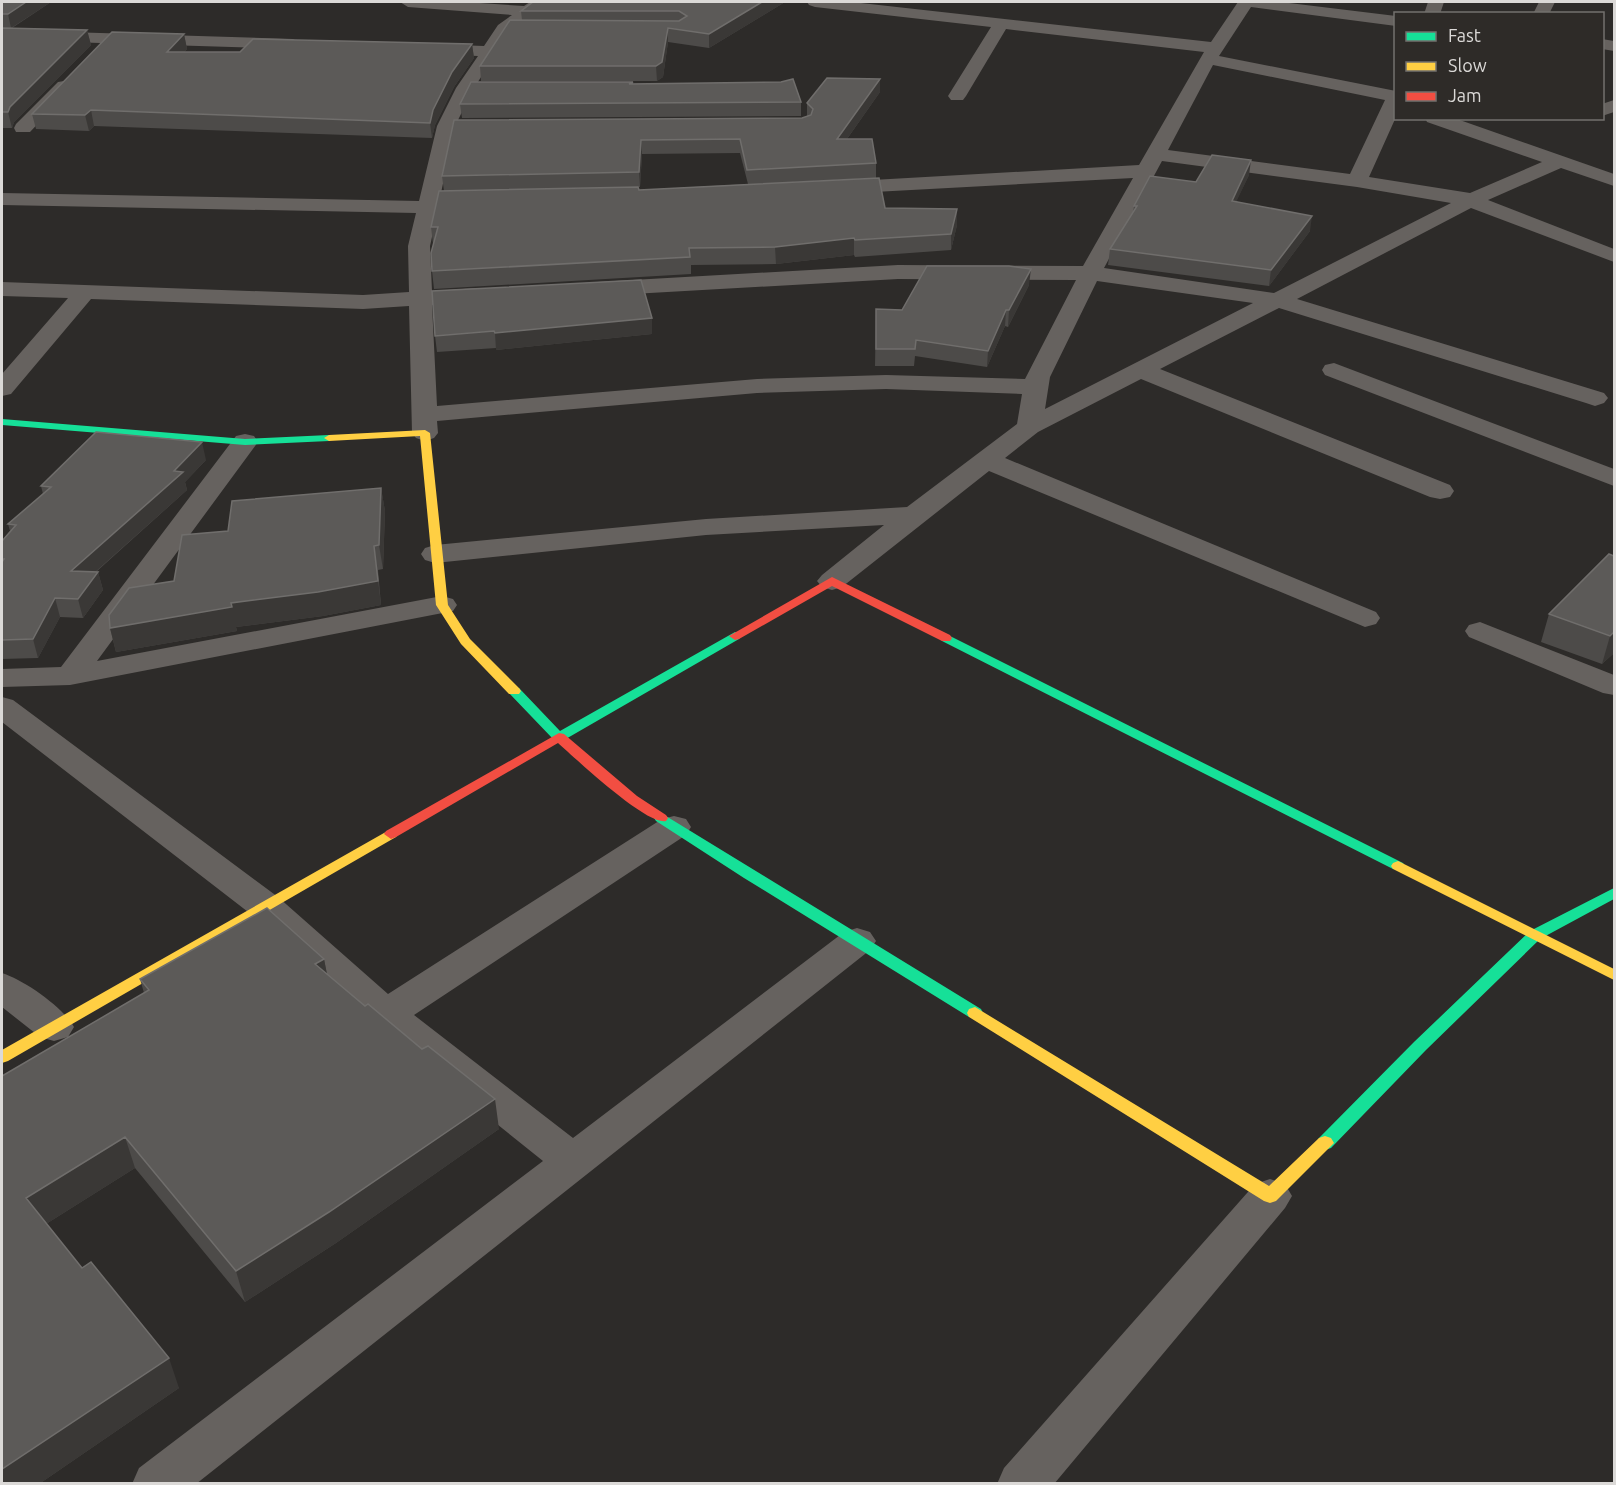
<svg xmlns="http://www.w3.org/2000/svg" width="1616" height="1485" font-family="Ubuntu,sans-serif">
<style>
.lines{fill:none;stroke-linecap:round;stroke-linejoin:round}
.street{fill:#66625f;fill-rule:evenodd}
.fast{fill:#16e098;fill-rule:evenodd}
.slow{fill:#ffcf43;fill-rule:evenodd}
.jam{fill:#f24e42;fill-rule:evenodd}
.wall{fill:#4d4b49}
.shaded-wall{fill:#3a3836}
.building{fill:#5c5a58;stroke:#706e6c;stroke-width:1.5}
</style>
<rect width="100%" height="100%" fill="#2d2b29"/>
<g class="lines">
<!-- street -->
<path class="street" d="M400,2H465L524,6L530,2H547L510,32L474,88L455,126L441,193L490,194L493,198L490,202L439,205L430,246L432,291L477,288L485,290L488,295L485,300L432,305L437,406L757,379L886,375L1025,379L1076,280L898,279L597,296L589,294L586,289L589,284L597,282L898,265L1083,266L1133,178L837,194L830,192L827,188L830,184L837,182L1139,165L1204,52L1006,29L966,96L963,100H951L948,96L991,27L815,7L809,5L807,2H852L1211,42L1238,2H1281L1396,16V26L1251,7L1219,56L1396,91V117L1369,177L1470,193L1542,162L1427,122L1425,118H1454L1614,174V186L1561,168L1488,200L1614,249V262L1471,208L1297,299L1604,393L1608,398L1604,403L1595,406L1586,403L1279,308L1160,369L1450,485L1454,491L1450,497L1440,499L1430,497L1141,379L1038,432L1005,458L1376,612L1380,618L1376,624L1365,627L989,471L842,587L832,590L822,587L817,581L822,575L884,525L706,535L435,563L425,560L421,554L425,548L435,545L706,519L907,507L1017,424L1022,394L886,389L757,393L437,421L438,433L434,438L425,441L416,438L412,433L409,306L363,309L91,299L11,394L2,396V374L68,298L2,296V282L363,295L409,292L408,246L416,213L2,205V193L419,201L437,126L456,88L478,56L429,54L423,53L421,49L423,45L429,44L484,46L498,25L512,15L408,7ZM1213,65L1385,100L1350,174L1168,150ZM1162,161L1357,187L1451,203L1274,293L1104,268ZM1097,281L1253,303L1045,409L1050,377Z
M1428,2H1444L1440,14H1424Z
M1539,2H1555L1549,14H1533Z
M2,30L293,39L301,44L293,49L2,40Z
M1602,39L1614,41V51L1602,49Z
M64,81L70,82L73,86L70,90L30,132H16L14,128L16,124L58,82Z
M1614,100V112L1602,116V104Z
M1334,363L1614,469V486L1325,375L1322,370L1325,365Z
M245,434L254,436L258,442L97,661L442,596L453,599L457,605L453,611L70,685L2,687V669L61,667L236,436Z
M1480,622L1614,675V695L1603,693L1469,637L1465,631L1469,625Z
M2,697L13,700L278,897L388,994L662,819L674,816L686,819L691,827L686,835L414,1015L573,1138L844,932L857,928L870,932L876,941L870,950L196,1484H132L139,1468L543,1161L372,1024L252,915L2,722Z
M2,973C24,980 63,1007 74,1027L68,1037L54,1041L40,1037L2,1007Z
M1270,1179L1285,1184L1292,1196L1285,1208L1054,1484H997L1004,1468L1255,1184Z"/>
<!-- fast -->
<path class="fast" d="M2,419L245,439L329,435L334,438L329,441L245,445L2,425Z
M735,632L741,636L739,639L564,740H554L507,691L509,688H519L560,731Z
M946,634L1403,863L1405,866L1403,869H1393L942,641L940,638L942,635Z
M661,813L981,1009L983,1013L981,1017H969L744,878L656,821L654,818L656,815Z
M1614,888V899L1540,939L1426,1050L1331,1148L1325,1150L1319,1148L1316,1143L1319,1138L1414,1042L1530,931Z"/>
<!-- slow -->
<path class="slow" d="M425,430L430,433L448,605L470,639L519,688L521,691L519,694H509L461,644L436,605L420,436L329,441L324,438L329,435Z
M391,829L398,834L396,837L8,1061L2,1063V1050Z
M1398,861L1614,969V980L1393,869L1391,866L1393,863Z
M975,1007L1269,1186L1319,1138L1325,1136L1331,1138L1334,1143L1276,1201L1270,1203L1264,1201L969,1017L967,1013L969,1009Z"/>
<!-- jam -->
<path class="jam" d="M832,577L950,635L952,638L950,641H942L832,586L739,639L735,640L729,636Z
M559,733L564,734L637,796L666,815L668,818L666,821C647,826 575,758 558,743L396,837L391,839L384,834L386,831Z"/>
</g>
<!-- wall -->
<path class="wall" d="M2,2H51L12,28L87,30L91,45L14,122L12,128H2Z
M785,2L709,48L668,42L663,77L657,81H481L480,66L522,20L521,11Z
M184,34L187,49L184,52H240L472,44L474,58L454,87L435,125L432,138L94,126L89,131L36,129L32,114Z
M633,82V84L781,82L801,102V116L462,118L460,104Z
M880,92L847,139L876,163V178L793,182L885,208L957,225L951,250L855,257L854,255L776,264L691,265V274L434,289L432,271L434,244H433L431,227L639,190L748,184L740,153L642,154L640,187L444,191L442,176L454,120L802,118L807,117V103Z
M1249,175L1236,201L1310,231L1269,286L1108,265L1110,249L1133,212L1134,206L1196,182Z
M1029,285L1008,327L1005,326L987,367L915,356L914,366H875L876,309L902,310Z
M652,318V334L496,350V348L437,352L435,336Z
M206,460L185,482L187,490L96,572H98L103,590L83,618L60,617L38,658L2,659V541L10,531L8,524L43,494L41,486Z
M381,488L385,511L383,569L378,570L381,605L323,616L236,627L237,631L116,652L110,628L174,581L228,531Z
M1609,554L1614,653L1602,664L1541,642L1549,614Z
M324,959L327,975L499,1129L336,1243L245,1302L135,1168L46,1224L179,1388L39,1484H2V1076L144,993L140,979Z"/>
<!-- shaded-wall -->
<path class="shaded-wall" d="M26,2H51L11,28L8,14Z
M762,2H785L709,48V34Z
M668,28V42L663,77L657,81L656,66Z
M87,30L91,45L14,122L12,128L8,112L10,107Z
M184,34L187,49L170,66L167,52Z
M472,44L474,58L454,87L435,125L432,138L430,123L433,110L452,72Z
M880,79V92L837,153V139Z
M91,110L94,126L89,131L85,115Z
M641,140L642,154L640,187L639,172Z
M1251,160L1249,175L1230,215L1232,201Z
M957,209V225L951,250V234Z
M1312,216L1310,231L1269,286L1271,270Z
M854,238V255L776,264L775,247Z
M1031,269L1029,285L1008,327L1009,310Z
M1006,310L1005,326L987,367L988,351Z
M652,318V334L496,350L495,333Z
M202,442L206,460L185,482L187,490L76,589L71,571L174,471Z
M381,488L385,511L383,569L379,545Z
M374,546L381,605L323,616L236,627L237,631L116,652L110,628L231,603Z
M98,572L103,590L83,618L78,599Z
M55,598L60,617L38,658L33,639Z
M1614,632V653L1602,664L1610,636Z
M324,959L330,989L315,964Z
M495,1099L499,1129L336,1243L245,1302L236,1271Z
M125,1137L135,1168L38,1229L26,1198Z
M169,1358L179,1388L39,1484H2V1469Z"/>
<!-- building -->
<path class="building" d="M2,2H26L8,14H2Z
M533,2H762L709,34L668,28L662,62L656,66H480L510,20L679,21L687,16L679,11H521Z
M2,28L87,30L10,107L8,112H2Z
M112,32L184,34L167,52H240L253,39L472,44L452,72L433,110L430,123L91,110L85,115L32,114Z
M827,78L880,79L837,139H872L876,163L747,170L740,139L641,140L639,172L442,176L454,120L802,118L811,115L813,109L807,103Z
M793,79L801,102L460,104L471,82H633L629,84L781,82Z
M1212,155L1251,160L1232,201L1312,216L1271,270L1110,249L1137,206H1134L1150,176L1196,182Z
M879,178L885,208L957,209L951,234L855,240L854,238L775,247L689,248L690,257L432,271L431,253L438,227H431L439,191L638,187L639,190Z
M927,266H1009L1031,269L1009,310H1006L988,351L916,340L915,349H876V309L902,310Z
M641,280L652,318L495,333L494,331L435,336L432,291Z
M96,432L202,442L174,471L183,472L71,571L98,572L78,599L55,598L33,639L2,640V562L4,559H2V541L16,525L8,524L51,487L41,486Z
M381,488L379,545L374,546L378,581L318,592L231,603L232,607L110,628L109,615L129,588L174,581L182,535L228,531L232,501Z
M1609,554L1614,556V632L1610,636L1549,614Z
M267,908L324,959L315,964L365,1006L368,1004L422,1049L428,1046L495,1099L329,1212L236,1271L125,1137L26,1198L82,1268L91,1262L169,1358L2,1469V1076L149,990L140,979Z"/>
<!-- border -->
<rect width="1616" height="1485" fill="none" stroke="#dbd9d7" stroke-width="6"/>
<!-- legend -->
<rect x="1394" y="12" width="210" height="108" fill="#2e2b28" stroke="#73716e" stroke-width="1.5"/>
<rect x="1406" y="32" width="30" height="9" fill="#16e098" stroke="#73716e" stroke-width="1.5"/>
<text x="1448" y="42" font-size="18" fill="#dbd9d7">Fast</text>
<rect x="1406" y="62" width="30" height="9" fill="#ffcf43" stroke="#73716e" stroke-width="1.5"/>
<text x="1448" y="72" font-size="18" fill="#dbd9d7">Slow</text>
<rect x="1406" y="92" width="30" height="9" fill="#f24e42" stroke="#73716e" stroke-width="1.5"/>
<text x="1448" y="102" font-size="18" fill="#dbd9d7">Jam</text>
</svg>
